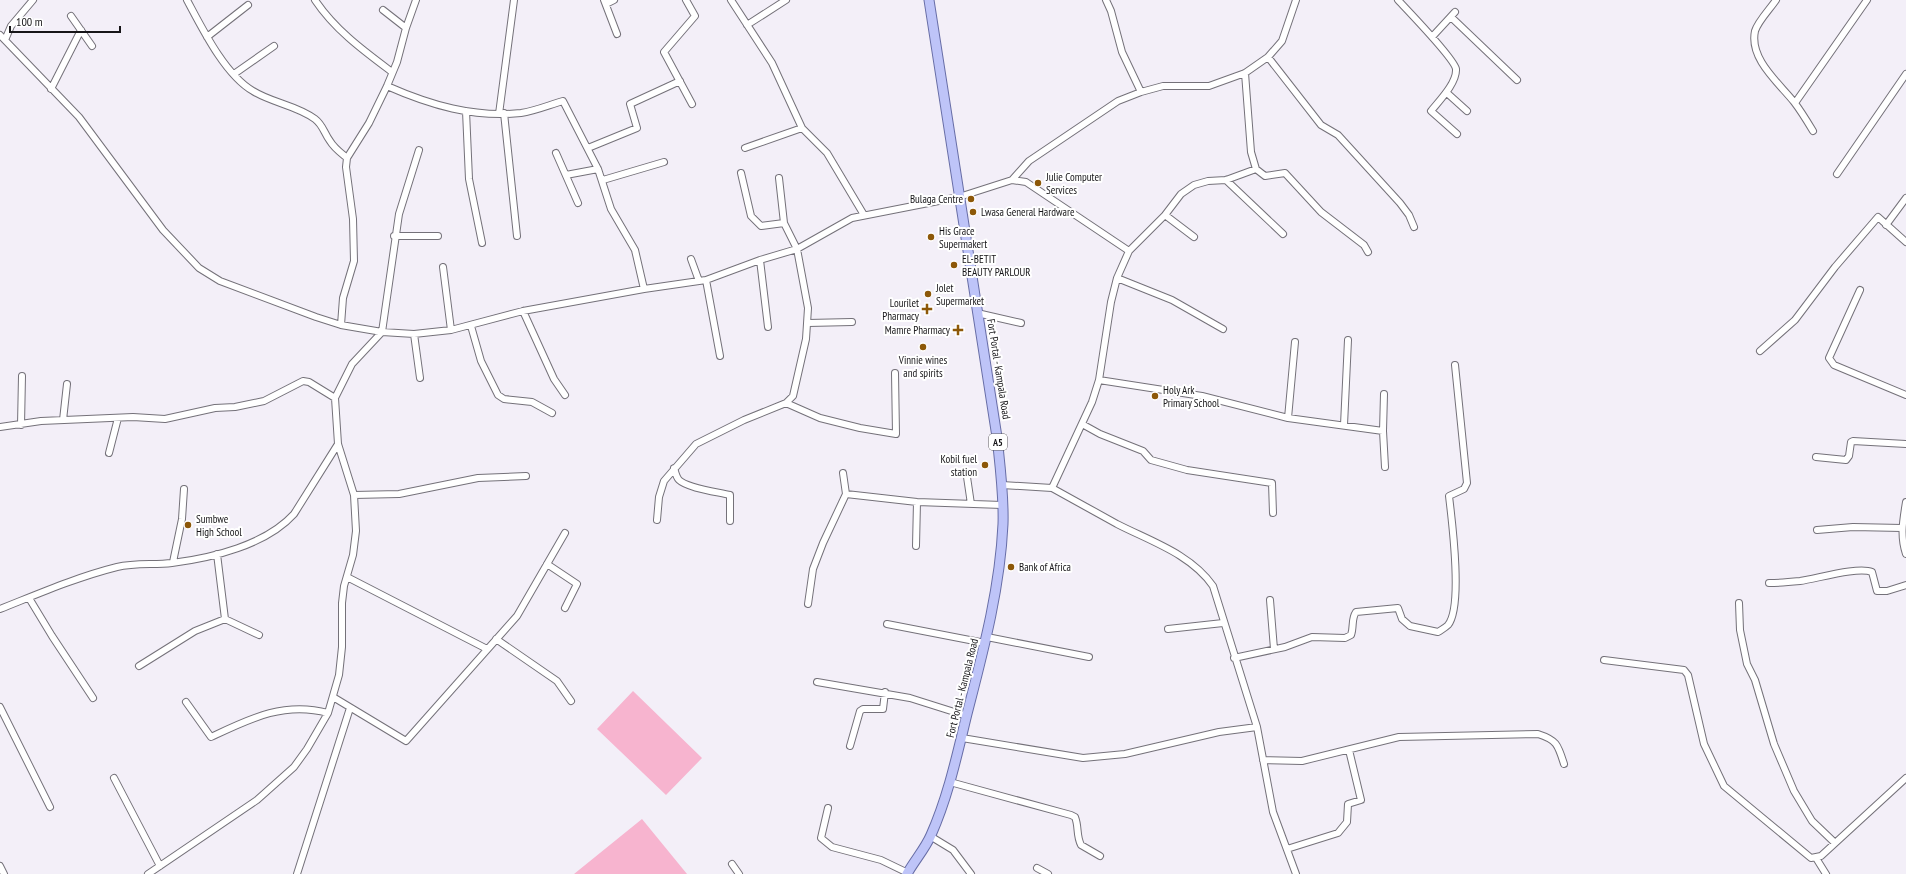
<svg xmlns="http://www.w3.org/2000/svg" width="1906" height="874" font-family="'PT Sans Narrow',sans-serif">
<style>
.green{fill:#f7b4cf}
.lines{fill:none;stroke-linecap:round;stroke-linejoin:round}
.minor-casing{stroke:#747179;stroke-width:8}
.primary-casing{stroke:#676da6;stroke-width:11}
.minor{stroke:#fff;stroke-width:6}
.primary{stroke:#bec4f8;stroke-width:9}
.poi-dot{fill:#8d5808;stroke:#fff;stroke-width:1.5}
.labels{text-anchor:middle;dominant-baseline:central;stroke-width:4;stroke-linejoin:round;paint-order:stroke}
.shield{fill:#fff;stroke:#5c5b5d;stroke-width:1}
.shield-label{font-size:10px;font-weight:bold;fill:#161518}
.poi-label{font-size:11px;fill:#161518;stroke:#fff;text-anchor:start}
.street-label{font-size:11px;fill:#161518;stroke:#fff}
</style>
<rect width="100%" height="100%" fill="#f3eff8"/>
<!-- green -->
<path class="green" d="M633,691L702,758L666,795L597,729Z
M642,819L687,874H574Z"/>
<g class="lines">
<!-- minor casing -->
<g class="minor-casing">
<path id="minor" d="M187,0C202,28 225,75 253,91C272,103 296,105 315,119C323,125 324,133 330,141C334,148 341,153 347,158
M315,0C335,30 364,51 392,72
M604,0L617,34
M686,0L695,16L664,52L692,104
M731,0L772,63L802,128L827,153L864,215
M1106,0L1111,11L1122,52L1141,92
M1398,0C1408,11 1454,58 1456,69C1457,83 1439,101 1431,111L1457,134
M1776,0C1770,9 1758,21 1755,31C1749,59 1779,83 1794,102C1801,111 1807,121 1813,131
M606,4L614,0
M383,10L406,28
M71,16L92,46
M1451,17L1517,80
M747,25L786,0
M0,35L79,117L163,230L199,268L220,281L316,317L341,325L382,332L414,334L451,330L523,311L644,289L706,280L760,260L797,249L852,218L959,197L1012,180L1029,161L1118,101L1141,92L1163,86H1209L1245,73L1268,57L1282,41L1296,0
M207,37L248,5
M1432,37L1455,12
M5,40L11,26L33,0
M1268,57L1321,125L1338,135L1400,203L1409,215L1414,227
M1245,73L1251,152L1256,169L1265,176L1285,173L1321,212L1364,245L1368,252
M234,74L274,46
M387,86C430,105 474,118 521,113C535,111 549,105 563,101L598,169L611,209L635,250L644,289
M51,89L81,30
M1447,93L1467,111
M1795,103L1867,0
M466,111L469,179L482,243
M504,113L517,236
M499,114L514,0
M588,148L637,128L630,104L680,81
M745,148L802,128
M556,153L578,203
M741,173L751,216L761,226L784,223
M1837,174L1906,74
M566,175L598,169
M603,180L664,162
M1012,180L1026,182L1129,251
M1226,180L1283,234
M1165,215L1194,237
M1886,225L1906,198
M394,236H438
M691,259L699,281
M760,260L768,327
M443,267L451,330
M1117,278L1172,300L1223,329
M706,280L720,356
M1860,290L1829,358L1834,365L1906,395
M523,311L554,379L565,395
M977,313L1021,323
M808,323L852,322
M341,325L343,298L354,261L353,219L346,167L347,158L369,123L387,86L397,62L406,28L416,0
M471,326L481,361L498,395L504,399L532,402L552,413
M414,334L420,378
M1760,351L1795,320L1835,267L1878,217L1906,242
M1099,380L1202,396L1288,418L1383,431
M1384,394L1383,431L1385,467
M786,403L820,418L860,428L896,434L895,373
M1288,418L1295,342
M63,420L67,384
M1082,424L1100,434L1143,451L1151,460L1187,470L1272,483L1273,513
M21,425L22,376
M1344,425L1348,340
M0,427L41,421L133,417L165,419L215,408L235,407L264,401L303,381L309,382L335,398
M109,453L118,418
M1816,457L1846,460L1849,456L1851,442L1853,441L1906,444
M674,468C675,471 676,477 679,480C687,488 718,492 730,495V521
M967,477L971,504
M1002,485L1052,488L1092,402L1099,380L1111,302L1117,278L1129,251L1165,215L1181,194L1194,185L1208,181L1226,180L1256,169
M1052,488C1074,500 1095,512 1117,524C1150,541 1191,554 1213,586L1257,727L1273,812L1296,874
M846,494L917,502L1002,505
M354,495L399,494L478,478L526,476
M1906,502C1903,521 1900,536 1906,554
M657,520L659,497L664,481L696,444L744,420L786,403L793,396L806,339L808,308L797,249L784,223L779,178
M1817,530L1853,527L1902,528
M916,546L917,502
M173,562L182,519L184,489
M547,564L577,584L565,608
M347,577L487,649
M1769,583C1779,583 1790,582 1800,581C1816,579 1858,566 1872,572L1877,591H1887L1906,585
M29,598L52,636L93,698
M1270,600L1274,649
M1739,603L1740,630L1747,664L1755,680L1774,744L1794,791L1812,821L1835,843
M808,604L813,569L823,543L846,494L843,473
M0,609C38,594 77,577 117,567C135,563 154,565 172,563C212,558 266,545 294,514L338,444
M225,619L259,635
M887,624L985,643
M1168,629L1223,623
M987,637L1089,657
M496,639L557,681L571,701
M1234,658L1285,647L1312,637L1345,638L1351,635C1354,627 1351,619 1356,612L1398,608L1402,619L1410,626L1438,632C1441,630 1445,628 1448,625C1463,607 1452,521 1449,496L1464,489L1467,483L1455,365
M1604,660L1684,670L1688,675L1704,744L1724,786L1811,858L1821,856L1906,778
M139,666L195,631L225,619L217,554
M817,682L910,698L967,716
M333,697L406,741L517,616L565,533
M186,702L211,737C249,719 284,701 328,713
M0,707L50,807
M962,738L1083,758L1125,754L1219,732L1257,727
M850,746L860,711L863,709H883L885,692
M1263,760L1302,761L1399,737L1538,734C1557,740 1558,745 1564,764
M114,778L160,866
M950,782L1071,815L1075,817C1079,827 1076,835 1081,845L1100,856
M828,808L821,838L832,847L881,860L908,873
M930,836L953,850L971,874
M1287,849L1338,833L1347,822L1348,804L1361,800L1349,750
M1816,858L1826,874
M732,864L739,874
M0,866L4,874
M1037,868L1048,874
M148,874L257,800L294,767L307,749L328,713L339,675L342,647V603L344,586L353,555L356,531L354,495L338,444L335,398L352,364L382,332L399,214L419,150
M297,874L350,708"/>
</g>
<!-- primary casing -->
<g class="primary-casing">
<path id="primary" d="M907,874C914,861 925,849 931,835C948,797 957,755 967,714C983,652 1000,589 1003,524C1004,495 1000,466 997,437L929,0"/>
</g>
<!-- minor -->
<use href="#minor" class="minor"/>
<!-- primary -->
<use href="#primary" class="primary"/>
</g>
<!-- markers -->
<g class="poi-dot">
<circle cx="1038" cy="183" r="4"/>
<circle cx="971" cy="199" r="4"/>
<circle cx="973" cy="212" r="4"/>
<circle cx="931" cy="237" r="4"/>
<circle cx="954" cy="265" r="4"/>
<circle cx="928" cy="294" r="4"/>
<path d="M925 303h4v4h4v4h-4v4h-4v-4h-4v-4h4z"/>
<path d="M956 324h4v4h4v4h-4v4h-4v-4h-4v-4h4z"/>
<circle cx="923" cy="347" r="4"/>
<circle cx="1155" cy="396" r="4"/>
<circle cx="985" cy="465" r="4"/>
<circle cx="188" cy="525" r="4"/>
<circle cx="1011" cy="567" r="4"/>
</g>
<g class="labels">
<!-- shield labels -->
<rect class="shield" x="989" y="434" width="18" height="16" rx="3"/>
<g class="shield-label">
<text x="998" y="442">A5</text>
</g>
<!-- poi labels -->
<g class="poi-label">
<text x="1046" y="177">Julie Computer<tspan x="1046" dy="13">Services</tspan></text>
<text x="963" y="199" text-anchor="end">Bulaga Centre</text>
<text x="981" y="212">Lwasa General Hardware</text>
<text x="939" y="231">His Grace<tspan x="939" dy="13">Supermakert</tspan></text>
<text x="962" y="259">EL-BETIT<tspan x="962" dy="13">BEAUTY PARLOUR</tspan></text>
<text x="936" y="288">Jolet<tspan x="936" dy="13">Supermarket</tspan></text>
<text x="919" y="303" text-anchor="end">Lourilet<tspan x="919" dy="13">Pharmacy</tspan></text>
<text x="950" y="330" text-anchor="end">Mamre Pharmacy</text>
<text x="923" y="360" text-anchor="middle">Vinnie wines<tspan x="923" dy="13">and spirits</tspan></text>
<text x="1163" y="390">Holy Ark<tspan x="1163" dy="13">Primary School</tspan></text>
<text x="977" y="459" text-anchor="end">Kobil fuel<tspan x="977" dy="13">station</tspan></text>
<text x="196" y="519">Sumbwe<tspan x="196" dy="13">High School</tspan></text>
<text x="1019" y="567">Bank of Africa</text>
</g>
<!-- street labels -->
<g class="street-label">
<text transform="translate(999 369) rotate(81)">Fort Portal - Kampala Road</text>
<text transform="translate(962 688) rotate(-76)">Fort Portal - Kampala Road</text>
</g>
</g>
<!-- scale -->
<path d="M10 26v6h110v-6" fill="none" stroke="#161518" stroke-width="2"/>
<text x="16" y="26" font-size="12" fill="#161518" stroke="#ffffff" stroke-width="3" paint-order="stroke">100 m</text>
</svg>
